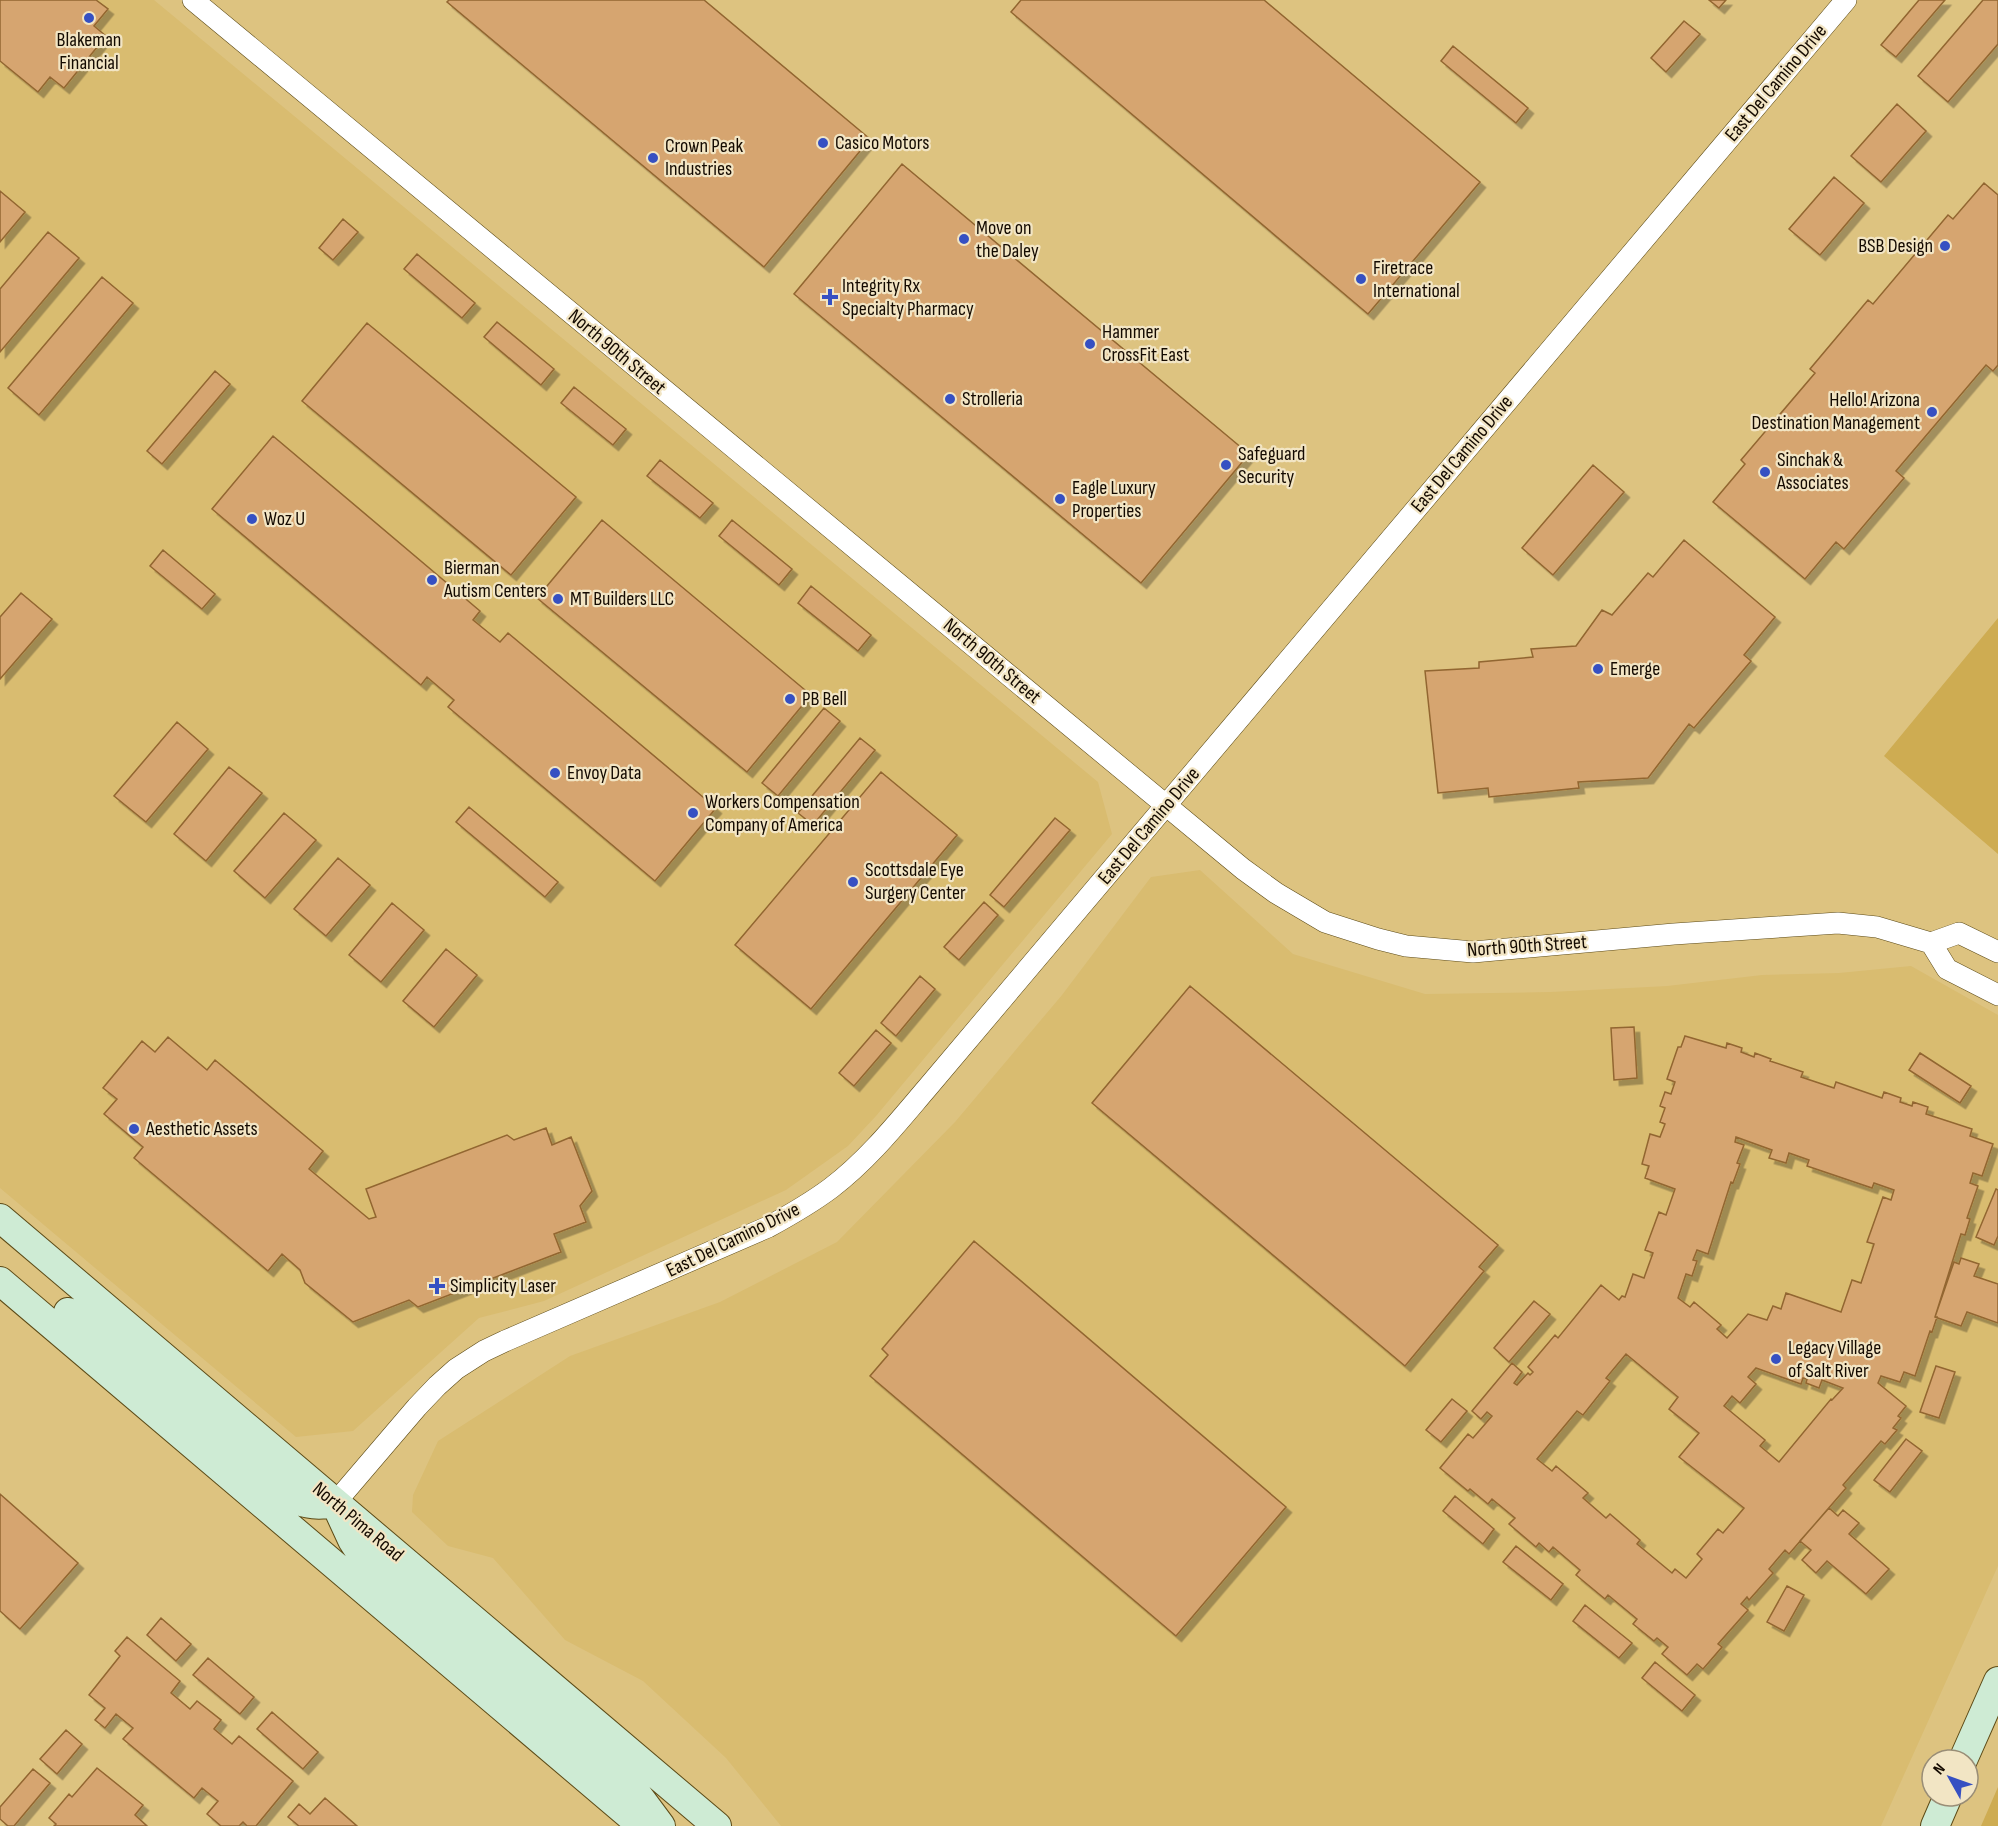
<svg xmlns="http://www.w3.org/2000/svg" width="1998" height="1826" font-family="'Sofia Sans Condensed',sans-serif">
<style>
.built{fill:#d9bc70}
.green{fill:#ceac52}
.building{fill:#d6a570;stroke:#926630;stroke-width:1.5;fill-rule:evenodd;filter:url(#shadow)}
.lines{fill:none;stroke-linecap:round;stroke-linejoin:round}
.street-casing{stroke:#5c4a16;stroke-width:22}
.secondary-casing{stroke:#5c4a16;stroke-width:30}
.street{stroke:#fff;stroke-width:21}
.secondary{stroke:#ceebd4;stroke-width:28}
.poi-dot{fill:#3650c2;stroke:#f2e5c4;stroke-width:2}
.labels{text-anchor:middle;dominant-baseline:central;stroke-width:4.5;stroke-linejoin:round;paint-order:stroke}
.poi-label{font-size:20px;fill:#140a00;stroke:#f2e5c4;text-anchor:start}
.street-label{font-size:20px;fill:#140a00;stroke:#f2e5c4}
</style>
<defs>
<filter id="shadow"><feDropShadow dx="5.5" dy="5.5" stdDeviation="0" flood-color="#0004"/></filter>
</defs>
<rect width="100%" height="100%" fill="#ddc380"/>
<!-- built -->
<path class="built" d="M0,0H154L1098,782L1112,834L876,1116L848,1146L786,1190L544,1301L479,1318L353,1431L296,1437L0,1188Z
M1200,870L1293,954L1425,994L1551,992L1667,986L1762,975L1839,973L1911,966L1998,1015V1566L1881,1826H781L726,1758L643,1681L565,1640L493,1558L448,1546L412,1512L413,1495L438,1441L570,1356L720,1302L837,1242L955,1122L1062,995L1151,877Z"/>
<!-- green -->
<path class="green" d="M1998,618V854L1884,756Z
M1998,1787V1826H1981Z"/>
<!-- building -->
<path class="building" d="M0,0H96L108,9L94,26L106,36L64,88L50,77L38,92L0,61Z
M449,0H704L870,139L764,267L447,2Z
M1021,0H1264L1480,182L1368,314L1011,12Z
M1709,0H1726L1719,8Z
M1919,0H1945L1896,57L1881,45Z
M1983,0H1998V44L1948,102L1918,76Z
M1684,21L1700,34L1666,72L1651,58Z
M1453,46L1528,108L1516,123L1441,61Z
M1897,104L1926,131L1881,182L1851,156Z
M902,164L1249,454L1141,583L794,294Z
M1834,177L1864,203L1820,255L1789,229Z
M1984,183L1998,195V365L1993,371L1986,365L1896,471L1904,478L1844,549L1836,542L1805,579L1713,502L1745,464L1741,460L1815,373L1810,369L1868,300L1873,304L1948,215L1953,219Z
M0,191L25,212L0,242Z
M343,219L358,232L333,260L319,248Z
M48,232L79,258L0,352V289Z
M417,254L475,303L462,318L404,269Z
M102,277L133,303L39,415L8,388Z
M497,322L554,369L541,385L484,337Z
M367,323L576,497L511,575L302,401Z
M215,371L230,384L162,464L147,451Z
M574,387L626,429L613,445L561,403Z
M273,436L480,611L473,620L500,642L508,633L716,808L655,881L448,707L454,700L427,677L421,685L212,509Z
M660,460L713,503L700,518L647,476Z
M1593,465L1624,492L1553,575L1522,548Z
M602,520L811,695L747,772L537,598Z
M732,520L792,569L779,585L719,536Z
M1684,540L1775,617L1744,655L1751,661L1694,728L1689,724L1648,778L1578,782L1579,788L1489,797L1488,788L1438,793L1425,671L1479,668V662L1533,657L1531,649L1576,646L1602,610L1612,615L1648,573L1653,577Z
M163,550L215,594L202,609L150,566Z
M811,586L871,635L858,651L798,603Z
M21,593L52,619L0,679V617Z
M824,708L840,721L778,796L762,783Z
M177,722L208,749L146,822L114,796Z
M860,738L875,750L813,825L798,813Z
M229,767L262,793L206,861L174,834Z
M881,772L957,835L811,1009L735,945Z
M469,807L558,882L545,897L456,822Z
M284,813L316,840L265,898L234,871Z
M1055,818L1070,830L1004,907L990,895Z
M338,858L370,885L326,936L294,909Z
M984,902L998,915L959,960L944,947Z
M392,903L424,930L381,982L349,955Z
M446,949L477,975L434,1027L403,1001Z
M920,976L935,989L896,1036L881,1023Z
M1190,986L1498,1245L1479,1267L1484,1271L1405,1366L1092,1103Z
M1634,1027L1637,1078L1614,1080L1611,1028Z
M876,1030L891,1043L854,1086L839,1073Z
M1685,1036L1726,1048L1727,1043L1742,1048L1741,1052L1754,1057L1755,1053L1771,1059L1770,1061L1803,1072L1801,1077L1834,1088L1836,1082L1882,1098L1884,1092L1901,1098L1900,1102L1912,1106L1913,1102L1928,1107L1926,1114L1972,1129L1970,1136L1993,1144L1982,1176L1973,1173L1970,1183L1978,1186L1967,1218L1970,1219L1965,1235L1961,1234L1935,1317H1937L1932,1332L1930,1331L1915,1376L1904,1372L1900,1382L1881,1376L1878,1383L1906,1406L1898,1416L1901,1418L1893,1428L1897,1430L1885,1444L1881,1441L1843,1485L1846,1488L1789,1554L1785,1550L1769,1569L1773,1573L1749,1600L1747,1597L1741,1604L1748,1610L1718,1644L1722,1647L1703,1669L1697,1664L1687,1675L1662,1654L1668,1647L1657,1638L1654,1641L1633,1624L1637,1619L1608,1595L1605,1599L1576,1575L1580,1570L1553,1547L1549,1552L1539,1543L1536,1547L1509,1524L1515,1518L1492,1499L1488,1504L1470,1489L1468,1491L1440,1468L1468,1434L1473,1438L1492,1416L1487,1412L1481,1419L1472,1411L1512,1363L1522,1372L1514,1383L1517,1385L1528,1373L1530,1375L1533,1372L1528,1367L1555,1335L1558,1338L1601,1285L1619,1300L1622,1296L1625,1297L1633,1274L1644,1278L1653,1253L1645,1250L1659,1212L1666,1215L1675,1189L1645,1178L1649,1166L1642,1164L1650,1134L1660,1137L1665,1124L1660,1122L1665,1108L1660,1106L1665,1092L1671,1094L1675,1082L1667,1079L1678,1047H1681ZM1736,1137L1772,1150L1769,1158L1786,1163L1789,1153L1809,1160L1807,1166L1872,1188L1874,1183L1894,1190L1891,1200L1883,1197L1867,1242L1874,1244L1861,1283L1852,1280L1841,1312L1786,1293L1781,1309L1773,1306L1767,1320L1748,1314L1727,1338L1717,1329L1721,1325L1694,1302L1690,1307L1678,1298L1686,1274L1692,1276L1697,1261L1693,1260L1697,1250L1708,1254L1731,1182L1733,1183L1740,1164L1737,1163L1744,1145L1735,1142ZM1626,1354L1678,1397L1669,1409L1699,1433L1679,1457L1744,1508L1723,1533L1718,1529L1697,1554L1702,1559L1686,1578L1675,1569L1672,1573L1637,1544L1640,1540L1610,1514L1606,1518L1583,1498L1588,1493L1556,1466L1552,1471L1537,1459L1577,1411L1583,1415L1610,1381L1606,1378ZM1756,1368L1801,1384L1803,1378L1807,1379L1806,1383L1819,1388L1822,1380L1843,1388L1832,1400L1831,1399L1779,1462L1760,1446L1765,1440L1724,1406L1732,1396L1740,1403L1756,1384L1748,1377Z
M168,1037L207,1070L215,1060L323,1151L309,1169L369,1219L376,1217L366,1189L507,1135L514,1140L546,1128L552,1145L571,1137L592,1191L580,1206L586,1222L554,1234L561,1252L418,1307L409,1300L353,1322L305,1283L300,1270L282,1254L268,1271L134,1158L143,1147L104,1114L117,1099L103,1088L142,1041L155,1052Z
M1920,1053L1971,1086L1960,1103L1909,1070Z
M1996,1189L1998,1190V1236L1994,1245L1976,1237Z
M974,1241L1286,1507L1176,1636L870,1376L888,1355L882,1349Z
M1961,1258L1979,1264L1974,1276L1998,1284V1323L1967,1312L1961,1326L1935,1317L1954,1262L1959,1264Z
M1534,1301L1550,1314L1509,1362L1494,1348Z
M1936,1366L1955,1372L1939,1418L1920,1412Z
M1452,1399L1467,1411L1441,1442L1426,1430Z
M1906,1439L1922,1451L1890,1492L1874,1480Z
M0,1494L78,1563L20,1629L0,1611Z
M1455,1496L1494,1529L1483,1544L1443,1511Z
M1829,1508L1838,1516L1843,1510L1859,1523L1849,1534L1889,1569L1866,1594L1827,1561L1816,1573L1802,1560L1811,1550L1800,1541Z
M1516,1546L1563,1584L1551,1600L1503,1562Z
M1787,1586L1804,1595L1784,1631L1767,1622Z
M1585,1605L1632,1643L1619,1658L1573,1621Z
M161,1618L191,1644L176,1661L147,1635Z
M127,1637L180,1681L171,1693L190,1709L197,1701L221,1720L214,1729L232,1744L239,1736L293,1781L256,1826H247L243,1822L239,1826H221L207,1814L218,1801L202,1788L194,1798L123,1739L133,1728L116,1714L105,1728L95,1720L105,1708L89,1695L120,1656L115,1651Z
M208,1658L254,1697L240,1714L193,1675Z
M1655,1662L1695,1695L1682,1711L1642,1678Z
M272,1712L318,1752L303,1769L257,1729Z
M66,1730L82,1744L57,1774L40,1759Z
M97,1768L143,1805L135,1815L147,1826H54L56,1824L49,1818L69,1794L72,1797Z
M33,1769L50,1783L14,1826H8L0,1819V1807Z
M325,1798L357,1826H299L288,1817L299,1804L310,1814Z"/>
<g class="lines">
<!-- street casing -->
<g class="street-casing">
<path id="street" d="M193,0L1243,869L1276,893L1325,922L1378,939L1406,946L1473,952L1674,934L1838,923L1877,927L1931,943L1959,933L1998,952
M1931,943L1947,969L1998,995
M335,1503L417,1407L437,1386L456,1369L484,1351L505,1341L768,1227C790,1215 811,1203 831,1188C869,1159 898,1122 928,1087L1846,0"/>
</g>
<!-- secondary casing -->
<g class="secondary-casing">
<path id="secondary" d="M0,1218L717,1826
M0,1281L642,1826
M68,1312L283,1493C301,1504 314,1507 335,1503
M340,1514L352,1540L367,1563L635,1791L661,1826
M1963,1760L1998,1681
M1935,1826L1948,1796"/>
</g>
<!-- street -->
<use href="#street" class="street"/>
<!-- secondary -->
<use href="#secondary" class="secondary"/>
</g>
<!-- markers -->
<g class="poi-dot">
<circle cx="89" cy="18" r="6"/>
<circle cx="823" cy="143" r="6"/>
<circle cx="653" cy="158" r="6"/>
<circle cx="964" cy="239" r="6"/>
<circle cx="1945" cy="246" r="6"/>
<circle cx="1361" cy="279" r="6"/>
<path d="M827 288h6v6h6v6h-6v6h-6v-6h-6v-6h6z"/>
<circle cx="1090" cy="344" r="6"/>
<circle cx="950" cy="399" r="6"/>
<circle cx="1932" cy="412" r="6"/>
<circle cx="1226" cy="465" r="6"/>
<circle cx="1765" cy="472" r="6"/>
<circle cx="1060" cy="499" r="6"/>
<circle cx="252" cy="519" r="6"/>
<circle cx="432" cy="580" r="6"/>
<circle cx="558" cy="599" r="6"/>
<circle cx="1598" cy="669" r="6"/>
<circle cx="790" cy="699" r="6"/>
<circle cx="555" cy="773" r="6"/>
<circle cx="693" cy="813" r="6"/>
<circle cx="853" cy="882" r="6"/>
<circle cx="134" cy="1129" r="6"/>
<path d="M434 1277h6v6h6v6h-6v6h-6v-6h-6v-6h6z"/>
<circle cx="1776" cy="1359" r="6"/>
</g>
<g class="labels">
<!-- poi labels -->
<g class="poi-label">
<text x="89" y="40" text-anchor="middle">Blakeman<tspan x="89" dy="23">Financial</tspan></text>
<text x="835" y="143">Casico Motors</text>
<text x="665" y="146">Crown Peak<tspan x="665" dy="23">Industries</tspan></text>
<text x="976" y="228">Move on<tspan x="976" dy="23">the Daley</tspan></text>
<text x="1933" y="246" text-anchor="end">BSB Design</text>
<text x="1373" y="268">Firetrace<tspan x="1373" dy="23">International</tspan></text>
<text x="842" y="286">Integrity Rx<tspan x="842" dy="23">Specialty Pharmacy</tspan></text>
<text x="1102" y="332">Hammer<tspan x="1102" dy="23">CrossFit East</tspan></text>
<text x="962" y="399">Strolleria</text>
<text x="1920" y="400" text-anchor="end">Hello! Arizona<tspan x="1920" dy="23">Destination Management</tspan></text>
<text x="1238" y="454">Safeguard<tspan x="1238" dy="23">Security</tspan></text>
<text x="1777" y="460">Sinchak &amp;<tspan x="1777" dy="23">Associates</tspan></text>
<text x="1072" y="488">Eagle Luxury<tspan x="1072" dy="23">Properties</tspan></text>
<text x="264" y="519">Woz U</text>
<text x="444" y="568">Bierman<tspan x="444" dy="23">Autism Centers</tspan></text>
<text x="570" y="599">MT Builders LLC</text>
<text x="1610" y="669">Emerge</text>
<text x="802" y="699">PB Bell</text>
<text x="567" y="773">Envoy Data</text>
<text x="705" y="802">Workers Compensation<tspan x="705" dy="23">Company of America</tspan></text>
<text x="865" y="870">Scottsdale Eye<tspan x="865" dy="23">Surgery Center</tspan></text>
<text x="146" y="1129">Aesthetic Assets</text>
<text x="450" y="1286">Simplicity Laser</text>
<text x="1788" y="1348">Legacy Village<tspan x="1788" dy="23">of Salt River</tspan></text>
</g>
<!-- street labels -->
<g class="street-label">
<text transform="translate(1776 83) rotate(-50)">East Del Camino Drive</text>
<text transform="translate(617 352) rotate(40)">North 90th Street</text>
<text transform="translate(1462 454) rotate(-50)">East Del Camino Drive</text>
<text transform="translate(992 661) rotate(40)">North 90th Street</text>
<text transform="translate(1149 826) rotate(-50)">East Del Camino Drive</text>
<text transform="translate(1527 946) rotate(-4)">North 90th Street</text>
<text transform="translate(733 1240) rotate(-26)">East Del Camino Drive</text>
<text transform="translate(358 1522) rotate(40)">North Pima Road</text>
</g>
</g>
<!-- north arrow -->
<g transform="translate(1950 1778) rotate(310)"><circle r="28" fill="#f2e5c4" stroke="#998d76" stroke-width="1.5"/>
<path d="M0-4.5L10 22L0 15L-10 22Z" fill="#3650c2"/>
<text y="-9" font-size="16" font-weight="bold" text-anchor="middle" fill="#140a00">N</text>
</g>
</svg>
